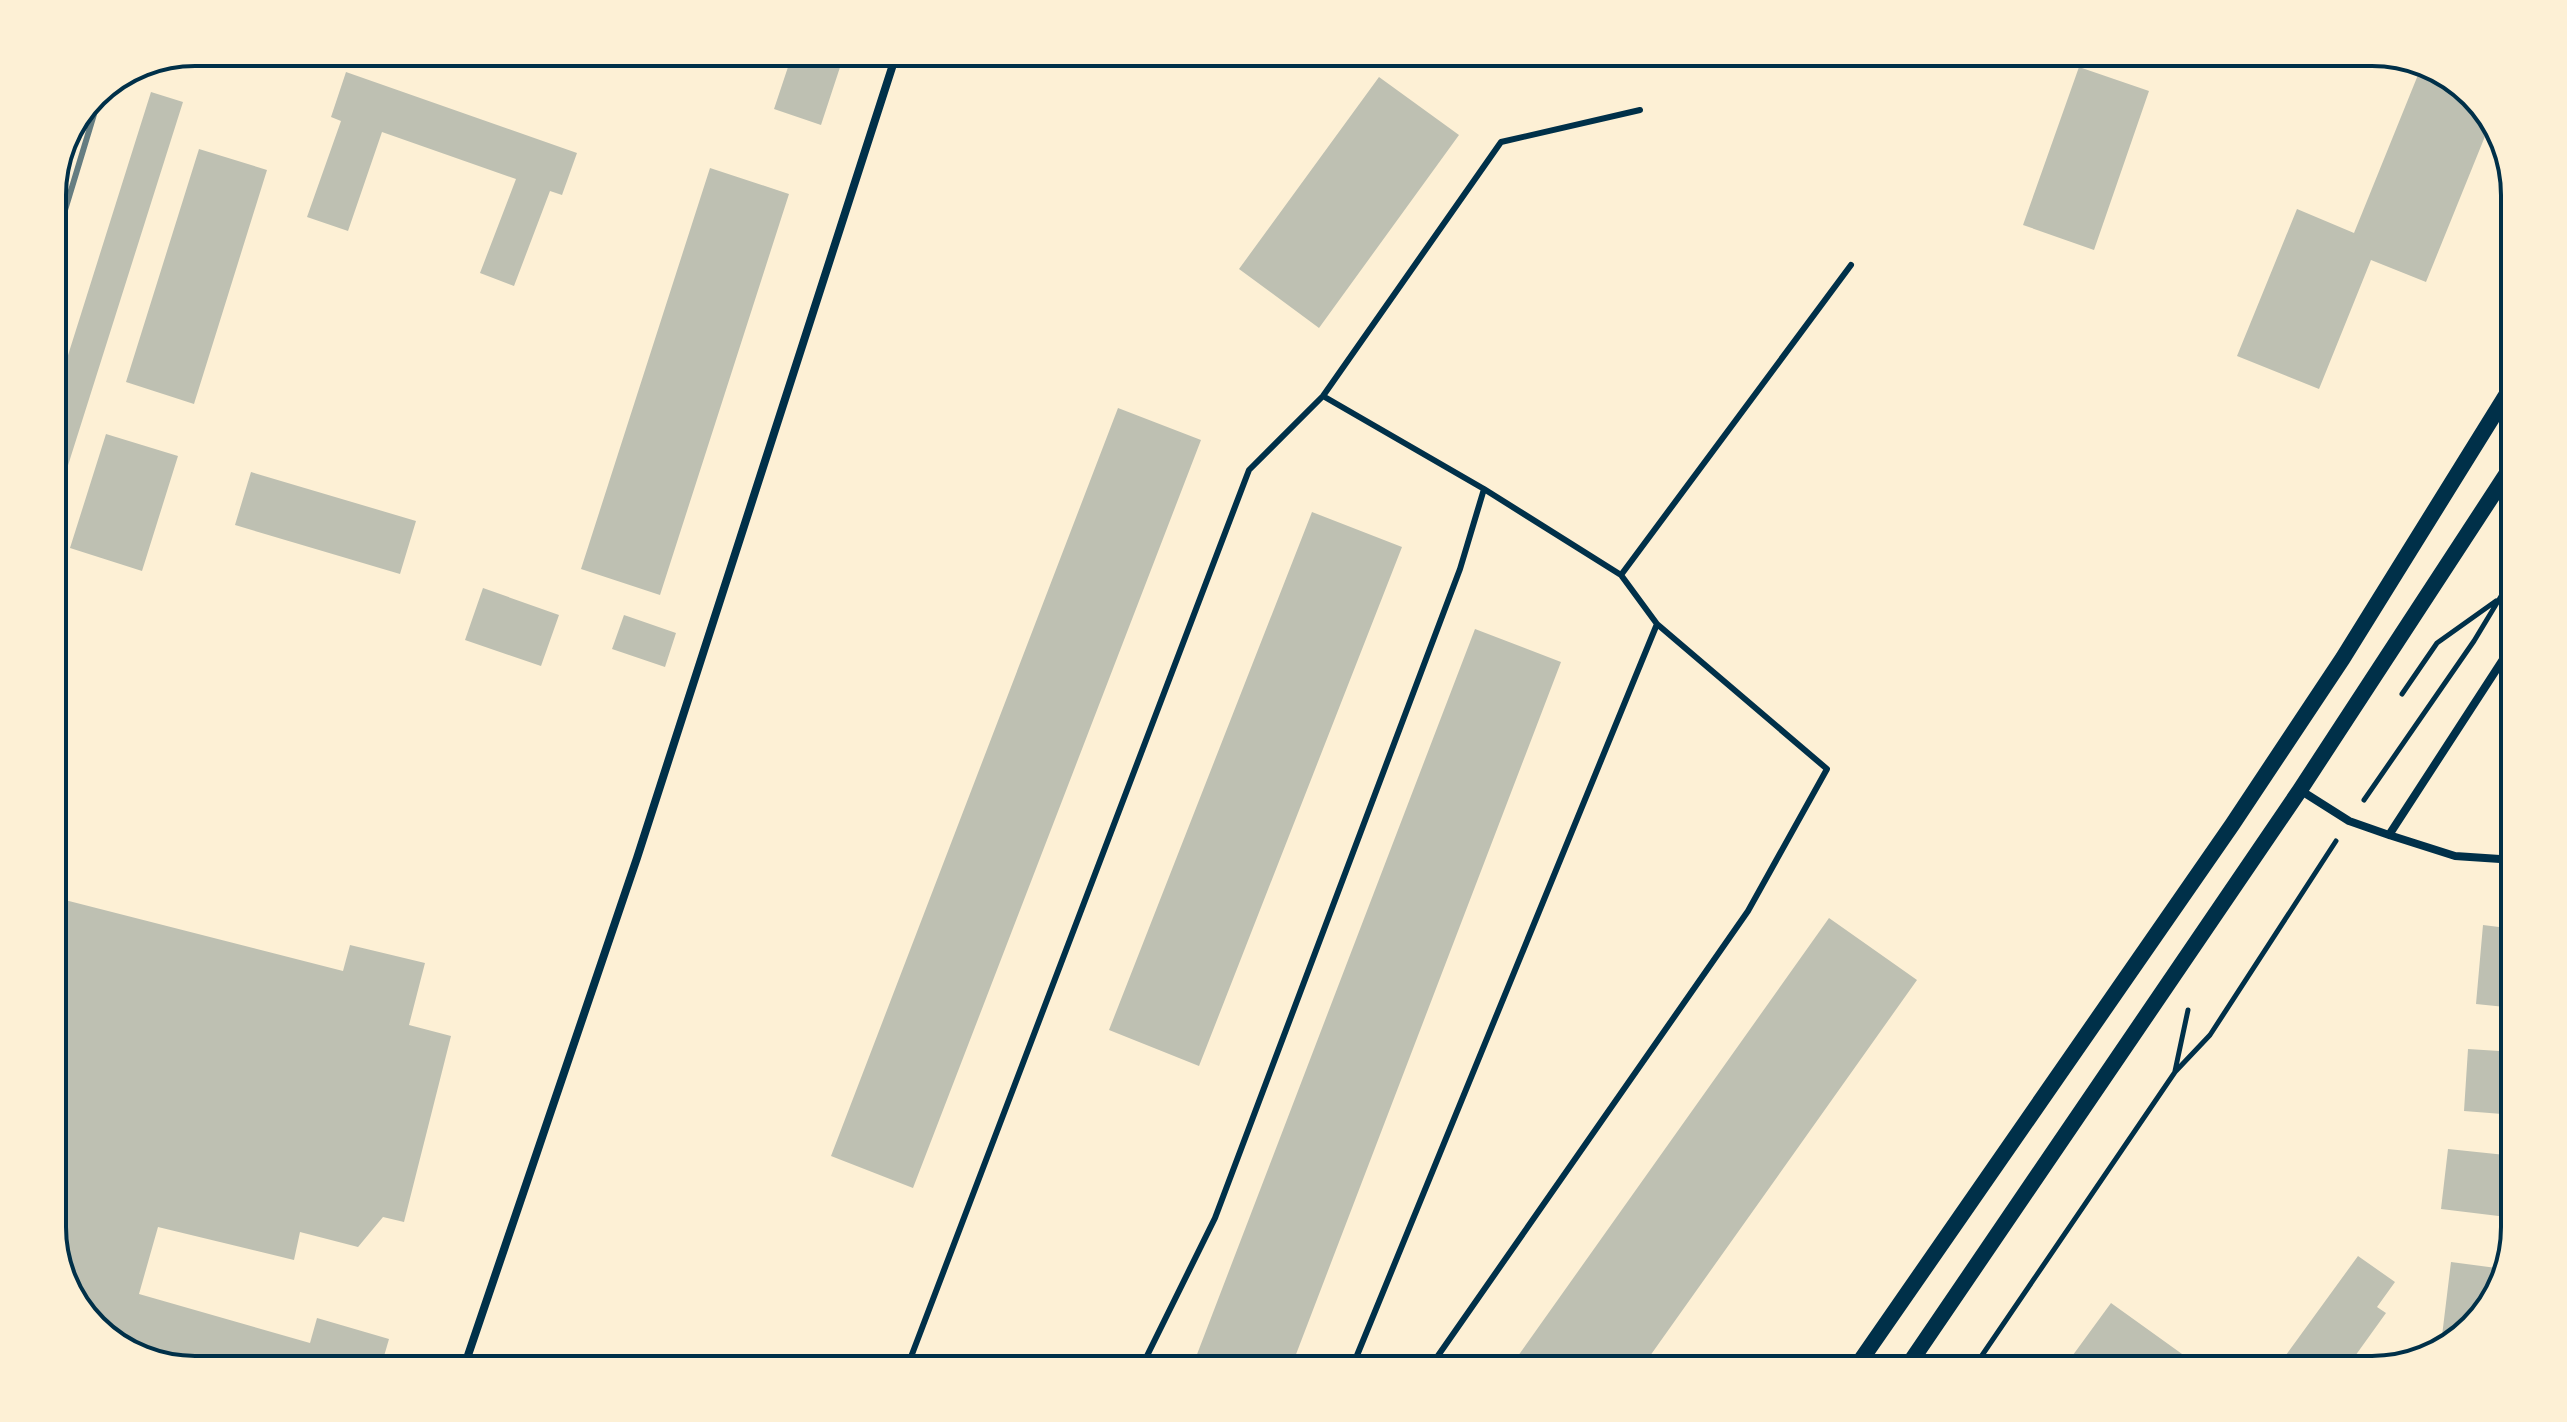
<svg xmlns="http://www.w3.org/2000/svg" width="2567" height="1422" font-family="Roboto,sans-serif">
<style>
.building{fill:#bec0b2}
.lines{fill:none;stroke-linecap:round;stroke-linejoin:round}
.path{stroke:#003049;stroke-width:5}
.service{stroke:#003049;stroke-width:6}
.minor{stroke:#003049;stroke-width:8}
.secondary{stroke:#003049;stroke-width:16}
.rail{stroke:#657d81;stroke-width:6}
.rim{fill:none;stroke:#003049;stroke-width:4}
</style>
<rect width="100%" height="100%" fill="#fdf0d5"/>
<!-- building -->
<path class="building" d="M793,52H845L821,125L774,109Z
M2422,65L2443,71L2492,119L2426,282L2371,260L2319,389L2237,356L2297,209L2354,233Z
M2079,67L2149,91L2094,250L2023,225Z
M346,72L577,153L562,195L550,191L514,286L480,273L516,179L382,132L348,231L307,217L341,121L331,117Z
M1379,77L1459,135L1319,328L1239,269Z
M151,92L183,102L52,516V406Z
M199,149L267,170L194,404L126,382Z
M710,168L789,194L660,595L581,569Z
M1118,408L1201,440L913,1188L831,1156Z
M106,434L178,456L142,571L70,548Z
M251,472L416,521L400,574L235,525Z
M1312,512L1402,547L1199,1066L1109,1030Z
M483,588L559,615L541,666L465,640Z
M624,615L676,633L665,667L612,649Z
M1475,629L1561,662L1290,1370H1191Z
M61,899L343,971L350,945L425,963L409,1025L451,1036L404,1222L383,1217L358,1247L300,1232L294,1260L158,1227L139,1294L310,1343L317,1318L389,1339L380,1370H195L124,1351L76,1306L52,1236V1214L56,1201L52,1200V1094L60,1065L52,1063V925Z
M1829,918L1917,980L1640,1370H1508Z
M2483,925L2515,929V1008L2476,1004Z
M2468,1049L2515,1052V1115L2464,1111Z
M2448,1149L2515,1156V1218L2441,1209Z
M2358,1256L2395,1282L2377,1307L2386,1313L2345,1370H2275Z
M2451,1262L2504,1269L2496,1298L2457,1338L2442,1336Z
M2111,1303L2196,1364L2191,1370H2062Z"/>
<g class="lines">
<!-- path -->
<path class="path" d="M2402,694L2437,643L2496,601
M2364,800L2474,641L2515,573
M2175,1071L2188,1010
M1972,1370L2175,1072L2210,1035L2336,841"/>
<!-- service -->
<path class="service" d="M1621,575L1851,265
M906,1370L1249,470L1323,396L1501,142L1640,110
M1140,1370L1215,1218L1460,569L1484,489L1323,396
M1351,1370L1657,624L1621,575L1484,489
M1428,1370L1748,911L1827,769L1657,624"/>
<!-- minor -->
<path class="minor" d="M2300,790L2349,821L2389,835L2455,856L2515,860
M2389,835L2515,641
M463,1370L637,858L897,52"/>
<!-- secondary -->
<path class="secondary" d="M1854,1370L2232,825L2343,658L2515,381
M1905,1370L2300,790L2515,461"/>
<!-- rail -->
<path class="rail" d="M52,253L102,88"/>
</g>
<!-- crop -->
<path d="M0 0H2567V1422H0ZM195 66H2372A129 129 0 0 1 2501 195V1227A129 129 0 0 1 2372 1356H195A129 129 0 0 1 66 1227V195A129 129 0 0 1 195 66Z" fill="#fdf0d5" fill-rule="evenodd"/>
<path class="rim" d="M195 66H2372A129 129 0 0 1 2501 195V1227A129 129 0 0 1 2372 1356H195A129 129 0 0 1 66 1227V195A129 129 0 0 1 195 66Z"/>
</svg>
